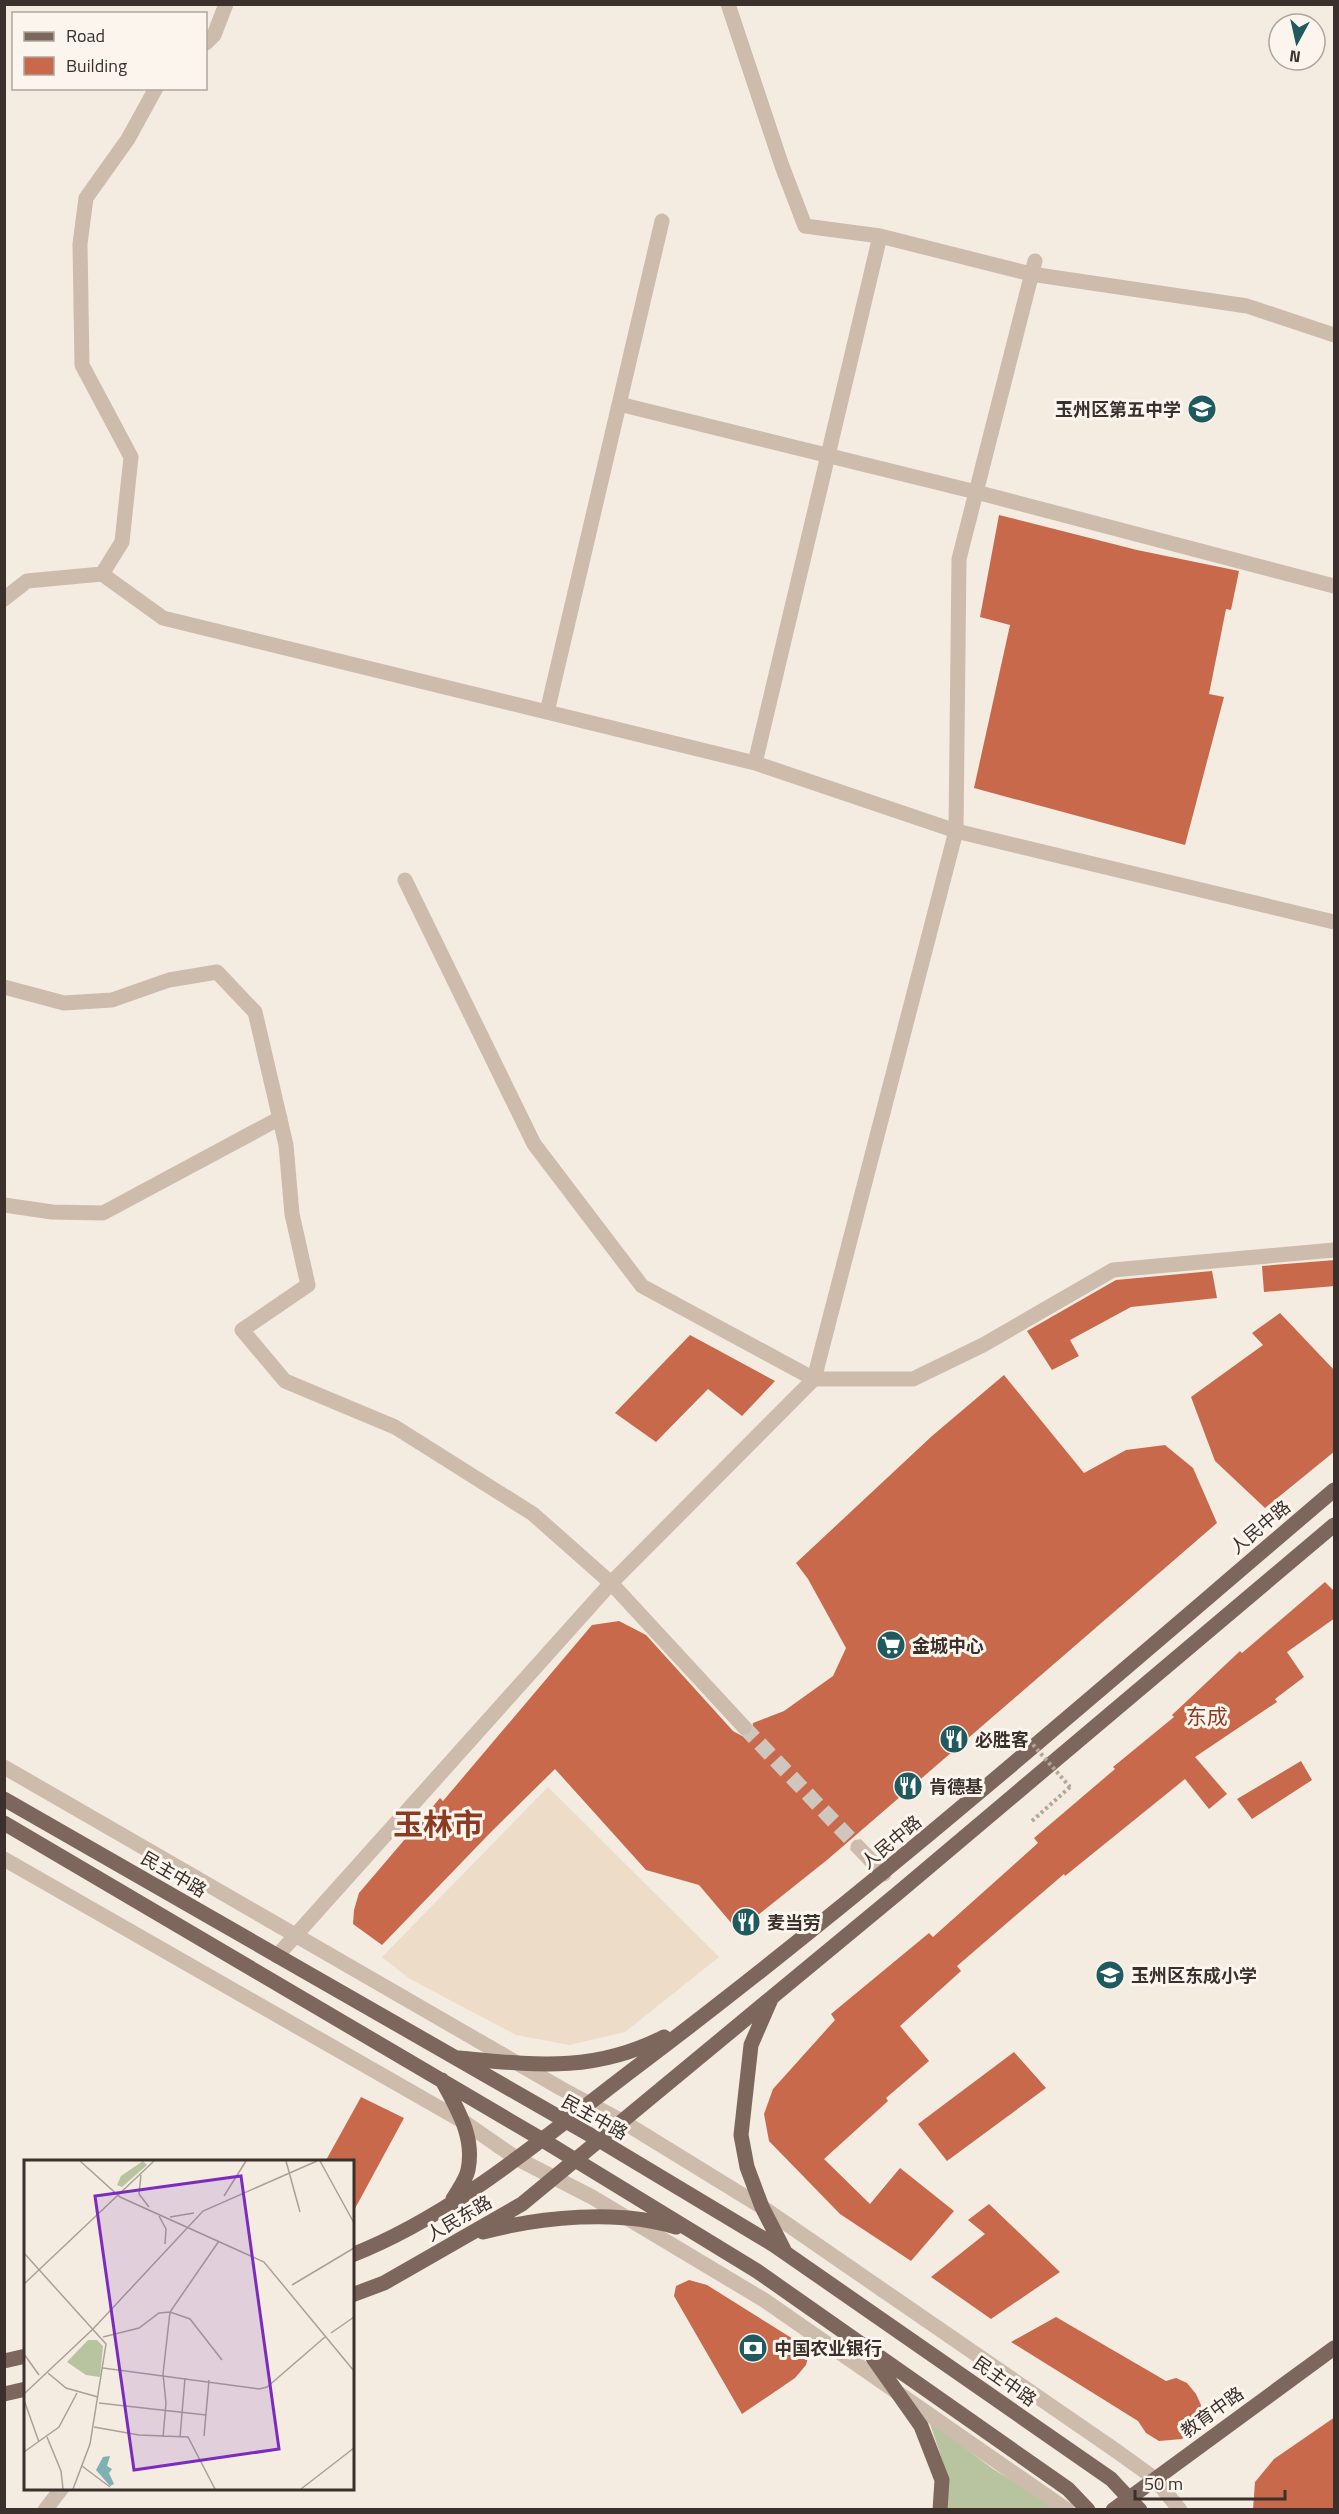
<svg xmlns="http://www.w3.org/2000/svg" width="1339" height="2514" font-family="'Titillium Web','Noto Sans SC',sans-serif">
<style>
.green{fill:#b8c4a0}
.plaza{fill:#ecdcc8}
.building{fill:#c8694b}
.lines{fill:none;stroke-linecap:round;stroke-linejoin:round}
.minor-tunnel{stroke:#cfc6bd;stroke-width:15;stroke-dasharray:15 8;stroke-linecap:butt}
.path{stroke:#b9a596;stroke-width:4;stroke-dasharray:3 3;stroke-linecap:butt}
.minor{stroke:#cdbbac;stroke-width:15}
.major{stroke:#7d675c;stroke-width:15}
.path-bridge{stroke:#b9a596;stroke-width:4;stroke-dasharray:3 3;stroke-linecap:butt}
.labels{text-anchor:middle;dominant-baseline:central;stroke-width:6;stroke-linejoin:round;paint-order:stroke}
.poi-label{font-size:18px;font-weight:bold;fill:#3b302b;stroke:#fbf5ee;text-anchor:start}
.street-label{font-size:18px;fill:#3b302b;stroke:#fbf5ee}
.quarter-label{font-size:21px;fill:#8c3b22;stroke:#fbf5ee}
.town-label{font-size:30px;font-weight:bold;fill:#8c3b22;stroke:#fbf5ee}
.inset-road{fill:none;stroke:#aaa098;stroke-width:1.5}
.view{fill:#7b2cbf;fill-opacity:0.15;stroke:#7b2cbf;stroke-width:3}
.inset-edge{fill:none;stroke:#3b302b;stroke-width:3}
</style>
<rect width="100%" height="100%" fill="#f4ebe1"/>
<!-- green -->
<path class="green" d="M929,2421L993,2469L1050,2503L1055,2509H947V2474Z"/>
<!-- plaza -->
<path class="plaza" d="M548,1787L719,1957L625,2032L569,2045L516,2035L410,1979L382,1957Z"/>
<!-- building -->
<path class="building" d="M999,515L1137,550L1239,571L1231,610L1226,609L1209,694L1224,697L1185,845L974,788L1010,625L980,617Z
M1335,1260V1286L1264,1292L1262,1266Z
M1212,1271L1217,1298L1131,1307L1070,1340L1079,1356L1052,1370L1027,1331L1116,1280Z
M1280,1313L1335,1371V1451L1265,1508L1215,1461L1191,1397L1263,1345L1252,1333Z
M690,1335L775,1381L742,1416L708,1389L656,1442L615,1413Z
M1004,1375L1084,1473L1126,1450L1165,1445L1193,1468L1217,1523L827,1860L738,1931L699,1885L646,1870L555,1769L491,1832L382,1945L353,1924L354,1910L359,1893L440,1798L443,1801L592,1625L619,1621L646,1635L733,1731L742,1736L751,1734L753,1723L784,1711L833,1676L846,1648L808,1579L796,1563L932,1436Z
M1325,1582L1335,1592V1618L1287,1652L1304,1677L1275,1699L1277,1702L1195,1757L1227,1794L1209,1809L1185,1779L1065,1876L1064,1874L957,1966L961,1971L900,2026L929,2061L886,2098L888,2101L824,2159L870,2204L900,2168L954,2211L911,2261L840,2214L769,2141L764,2114L773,2089L835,2020L831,2014L929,1933L933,1937L1038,1843L1034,1838L1115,1769L1113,1767L1174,1717L1172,1715L1240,1651L1242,1653Z
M1301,1761L1312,1780L1252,1819L1237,1799Z
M1014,2052L1046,2088L947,2161L918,2124Z
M361,2097L404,2118L352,2214V2162H325Z
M989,2204L1060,2272L991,2319L931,2277L985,2234L968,2220Z
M689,2280L707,2285L798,2342L809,2353L806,2365L795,2378L742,2414L674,2296L676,2286Z
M1056,2317L1166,2381L1176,2378L1187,2383L1196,2394L1201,2405L1197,2423L1191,2430L1182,2439L1159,2441L1146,2433L1138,2421L1011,2342Z
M1335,2417V2510H1253L1255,2482L1274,2459Z"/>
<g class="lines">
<!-- minor-tunnel -->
<path class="minor-tunnel" d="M744,1727L858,1847"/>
<!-- path -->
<path class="path" d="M999,1750L1021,1731
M1032,1821L1070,1787"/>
<!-- minor -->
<path class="minor" d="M728,4L782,166L805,226L880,236L1031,274L1247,306L1334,335
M206,43L214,35L226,4
M619,404L976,492L1334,586
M102,574L122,542L131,457L82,365L80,244L86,198L128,139L156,88
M4,599L27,581L102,574L163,618L755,763L956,831L1334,922
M547,712L662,221
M755,763L880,236
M405,880L534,1144L642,1286L814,1379H913L983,1345L1113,1270L1334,1250
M4,987L64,1003L112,1000L169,980L217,972L255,1012L286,1145L292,1214L308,1285L242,1330L285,1381L395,1427L533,1514L611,1583L744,1727
M4,1205L52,1212L103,1213L280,1118
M4,1767L562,2089L622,2121L762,2207L1115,2450L1154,2478L1180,2510
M858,1847L884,1874
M4,1859L464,2122L516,2158L592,2197L764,2300L1067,2510
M277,1956L611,1583L814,1379L956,831L959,559L1035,261
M45,2510L62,2488"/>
<!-- major -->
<path class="major" d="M4,1799L599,2140L774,2245L1111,2479L1140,2510
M4,1823L541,2139L757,2271L1068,2489L1088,2510
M771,1999L751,2045L741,2135L747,2167L762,2207L784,2250
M459,2058C535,2065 593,2073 664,2037
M442,2080C457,2109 475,2136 468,2170C466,2180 458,2190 453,2199
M483,2232C540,2217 619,2209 676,2227
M352,2255C457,2214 550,2132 639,2065C879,1884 1105,1685 1334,1490
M352,2295L384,2283L522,2204L898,1893L1334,1525
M873,2358L921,2426L942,2480L940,2510
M4,2361L26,2356
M4,2394L26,2389
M1113,2510L1334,2348"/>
<!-- path-bridge -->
<path class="path-bridge" d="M1021,1731L1070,1787"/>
</g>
<!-- icons -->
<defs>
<g id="school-disc" transform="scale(1.5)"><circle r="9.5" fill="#1f5a5e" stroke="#fbf5ee"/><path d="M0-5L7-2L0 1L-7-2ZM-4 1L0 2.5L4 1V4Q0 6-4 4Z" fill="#fff"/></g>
<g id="supermarket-disc" transform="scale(1.5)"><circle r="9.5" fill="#1f5a5e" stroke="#fbf5ee"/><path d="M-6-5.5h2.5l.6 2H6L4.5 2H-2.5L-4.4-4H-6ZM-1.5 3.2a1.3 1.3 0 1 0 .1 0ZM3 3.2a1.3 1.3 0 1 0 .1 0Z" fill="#fff"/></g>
<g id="restaurant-disc" transform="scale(1.5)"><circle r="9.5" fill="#1f5a5e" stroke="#fbf5ee"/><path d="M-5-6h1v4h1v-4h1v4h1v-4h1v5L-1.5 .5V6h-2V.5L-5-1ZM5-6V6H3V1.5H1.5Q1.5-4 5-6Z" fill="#fff"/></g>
<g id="bank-disc" transform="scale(1.5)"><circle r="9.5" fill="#1f5a5e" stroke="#fbf5ee"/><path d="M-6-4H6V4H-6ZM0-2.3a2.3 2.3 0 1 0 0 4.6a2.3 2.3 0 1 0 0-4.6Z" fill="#fff"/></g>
</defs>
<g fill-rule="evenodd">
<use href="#school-disc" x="1202" y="409"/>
<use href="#supermarket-disc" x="891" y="1645"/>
<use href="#restaurant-disc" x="954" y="1739"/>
<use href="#restaurant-disc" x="908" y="1786"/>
<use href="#restaurant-disc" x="746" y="1922"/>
<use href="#school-disc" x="1110" y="1975"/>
<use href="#bank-disc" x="753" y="2348"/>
</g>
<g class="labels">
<!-- poi labels -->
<g class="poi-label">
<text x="1181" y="409" text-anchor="end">玉州区第五中学</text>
<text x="912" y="1645">金城中心</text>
<text x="975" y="1739">必胜客</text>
<text x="929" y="1786">肯德基</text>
<text x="767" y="1922">麦当劳</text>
<text x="1131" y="1975">玉州区东成小学</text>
<text x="774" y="2348">中国农业银行</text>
</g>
<!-- street labels -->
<g class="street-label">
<text transform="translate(1260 1527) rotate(-40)">人民中路</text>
<text transform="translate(891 1842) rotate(-40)">人民中路</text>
<text transform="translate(174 1874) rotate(30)">民主中路</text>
<text transform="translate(595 2117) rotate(29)">民主中路</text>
<text transform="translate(459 2218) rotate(-30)">人民东路</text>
<text transform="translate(1005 2381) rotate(35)">民主中路</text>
<text transform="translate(1212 2412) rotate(-36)">教育中路</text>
</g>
<!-- quarter labels -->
<g class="quarter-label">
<text x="1207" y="1716">东成</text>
</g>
<!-- town labels -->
<g class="town-label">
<text x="438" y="1824">玉林市</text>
</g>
</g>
<!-- overview -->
<g transform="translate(24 2160)">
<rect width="330" height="330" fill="#f4ebe1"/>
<path d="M119,1L123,5L98,27L93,25L97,16ZM64,180H73L79,186L76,217L62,215L43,202Z" fill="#b8c4a0"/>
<path d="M86,296L83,306L88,309L85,313L90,324L86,326L72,310L79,297Z" fill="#7fb0b2"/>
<path class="inset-road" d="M56,1L96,37L240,102L330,211M262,1L276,52M296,1L330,63M117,15L115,34L125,47M200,36L222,1M135,56L142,69L141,84M146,57L170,53M0,93L82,184L66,284L49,329M0,124L130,1M268,125L330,88M307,173L330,157M79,177L115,168L135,153L146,152L166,159L198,200M0,194L15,215M79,208L235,229L243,227L301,177M24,213L42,228L74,237M0,234L69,169L179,51L293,1M0,240L15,282M75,243L182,255M70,267L115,275L164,277L191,329M180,276L185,220M23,277L37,311L39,329M139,277L142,243L139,214L146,152L195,81M156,277L161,218M0,292L35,267L53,233M58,306L86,327M277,329L330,288"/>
<path class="view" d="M217,16L255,289L110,310L71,36Z"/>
<rect width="330" height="330" class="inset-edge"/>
</g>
<!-- border -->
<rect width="1339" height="2514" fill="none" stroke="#3b302b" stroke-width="12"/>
<!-- legend -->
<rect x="12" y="12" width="195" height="78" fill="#fbf5ee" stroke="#aea6a0" stroke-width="1.5"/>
<rect x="24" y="32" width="30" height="9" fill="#7d675c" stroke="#aea6a0" stroke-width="1.5"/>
<text x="66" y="42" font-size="18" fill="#3b302b">Road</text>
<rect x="24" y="57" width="30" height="18" fill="#c8694b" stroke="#aea6a0" stroke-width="1.5"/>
<text x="66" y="72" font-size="18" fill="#3b302b">Building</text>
<!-- north arrow -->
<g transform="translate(1297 42) rotate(188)"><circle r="28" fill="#fbf5ee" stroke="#aea6a0" stroke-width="1.5"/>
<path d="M0-4.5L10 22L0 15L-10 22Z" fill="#1f5a5e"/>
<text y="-9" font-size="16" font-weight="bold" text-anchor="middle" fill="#3b302b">N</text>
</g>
<!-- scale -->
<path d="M1135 2490v9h150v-9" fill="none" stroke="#3b302b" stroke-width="3"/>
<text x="1144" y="2490" font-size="18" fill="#3b302b" stroke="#fbf5ee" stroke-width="4.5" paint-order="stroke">50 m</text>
</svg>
